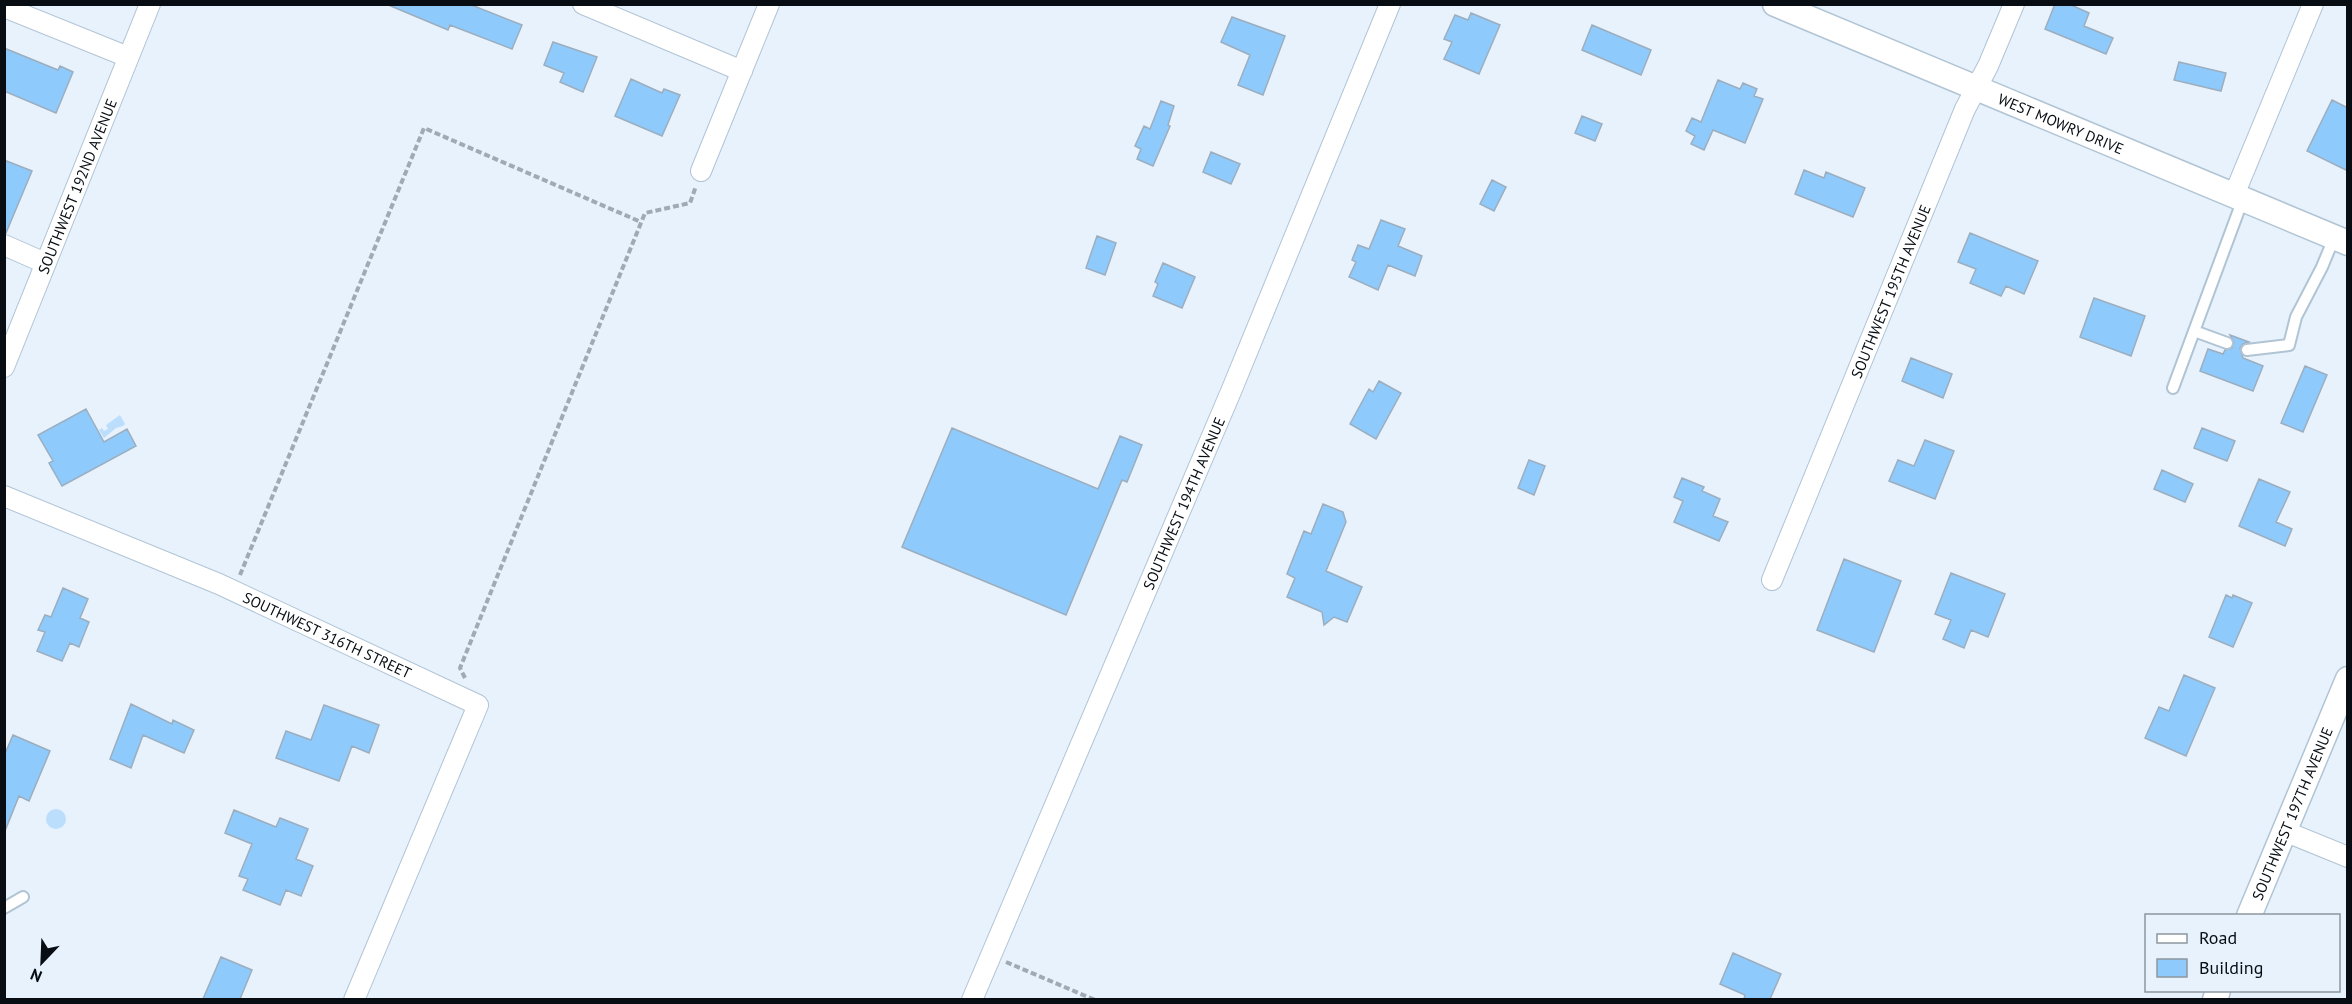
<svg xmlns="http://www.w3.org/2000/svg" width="2352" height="1004" font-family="'PT Sans',sans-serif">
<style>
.water{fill:#bbdefd}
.building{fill:#8ecafc;stroke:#9caebe;stroke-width:1.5}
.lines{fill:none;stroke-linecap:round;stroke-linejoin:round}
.service-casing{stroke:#b1c4d4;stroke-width:14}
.minor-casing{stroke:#b1c4d4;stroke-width:22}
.tertiary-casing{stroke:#b1c4d4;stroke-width:27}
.path{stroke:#a1aab4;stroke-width:4;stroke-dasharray:6 3;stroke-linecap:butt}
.service{stroke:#fff;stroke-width:10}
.minor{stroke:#fff;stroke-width:20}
.tertiary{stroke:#fff;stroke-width:24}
.labels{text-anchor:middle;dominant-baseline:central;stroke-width:6;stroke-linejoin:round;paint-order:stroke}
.street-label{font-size:15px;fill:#070d13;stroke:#e7f2fd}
</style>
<rect width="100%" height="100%" fill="#e7f2fd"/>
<!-- water -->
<path class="water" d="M120,415L125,424L123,426L116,428L104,438L99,430L102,428L104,431L108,429L106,425Z
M46 819a10 10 0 1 1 20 0a10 10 0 1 1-20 0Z"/>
<!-- building -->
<path class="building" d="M386,4H469L522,25L512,49L450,25L448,30Z
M2055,4H2069L2089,13L2084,26L2113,38L2106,54L2045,29Z
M1471,13L1500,25L1479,74L1444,59L1452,42L1444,39L1455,15L1468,20Z
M1232,17L1285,36L1263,95L1238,85L1250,55L1221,42Z
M1592,25L1651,50L1641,75L1582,50Z
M553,42L597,57L583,92L560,82L564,73L544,65Z
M4,48L58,70L60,66L73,72L56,113L4,91Z
M2179,62L2226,73L2221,91L2174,80Z
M631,79L662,93L664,89L680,95L662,136L615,116Z
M1718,80L1740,89L1743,83L1757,89L1754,96L1763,99L1745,143L1713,130L1704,150L1691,144L1695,136L1686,131L1692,118L1701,122Z
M2332,100L2348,108V171L2307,151Z
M1161,101L1174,106L1168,125L1170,126L1153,166L1137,159L1141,149L1135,146L1144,126L1150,129Z
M1582,116L1602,124L1595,141L1575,133Z
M1211,152L1240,164L1231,184L1203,172Z
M4,160L32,171L6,233H4Z
M1804,170L1824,178L1826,172L1865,188L1853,217L1795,194Z
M1492,180L1506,187L1494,211L1480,204Z
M1381,220L1405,229L1398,246L1422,256L1415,276L1388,265L1378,290L1349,277L1356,262L1352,260L1358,245L1369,249Z
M1970,233L2038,261L2024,294L2006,286L2001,296L1970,283L1976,269L1958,262Z
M1097,236L1116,243L1105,275L1086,268Z
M1163,263L1195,277L1182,308L1153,296L1158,284L1155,282Z
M2094,298L2145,316L2131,356L2080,337Z
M2230,335L2249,342L2243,344L2240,348L2243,358L2263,366L2253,391L2200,371L2208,349L2223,354L2225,350L2232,348L2234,342Z
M1911,358L1952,374L1943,398L1902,381Z
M2305,366L2327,375L2303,432L2281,423Z
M1379,381L1401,393L1376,439L1350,424L1369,389L1373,392Z
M86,409L104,442L127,429L136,446L62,486L49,463L53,461L38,435Z
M952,428L1098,489L1120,436L1142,445L1127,482L1122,480L1066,615L902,547Z
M2202,428L2235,441L2227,461L2194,448Z
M1925,440L1954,451L1935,499L1889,481L1898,460L1914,466Z
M1529,460L1545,466L1534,495L1518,488Z
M2162,470L2193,484L2185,502L2154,489Z
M1682,478L1704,487L1702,491L1720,499L1713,516L1728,522L1719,541L1674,522L1683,501L1674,497Z
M2259,479L2290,492L2276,522L2292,529L2285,546L2239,526Z
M1323,504L1343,512L1346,522L1326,571L1362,587L1347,622L1334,617L1324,625L1322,612L1287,597L1295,578L1287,574L1304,531L1311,534Z
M1844,559L1901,581L1874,652L1817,630Z
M1951,573L2005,594L1988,637L1971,630L1964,648L1943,639L1951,620L1935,614Z
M63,588L88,599L80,618L89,622L79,647L70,643L62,661L37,651L45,632L38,630L45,615L51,617Z
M2226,595L2232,598L2233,595L2252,603L2233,647L2209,637Z
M2184,675L2215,688L2186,756L2145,738L2159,707L2169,711Z
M131,704L172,724L173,720L194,730L184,753L143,735L131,768L110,759Z
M324,705L379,725L369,753L352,746L339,781L276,758L286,731L311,740Z
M13,735L50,751L29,801L19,796L5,831L4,756Z
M234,810L276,827L280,818L308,829L296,859L313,866L301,896L286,890L280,905L243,890L248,879L239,876L252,844L225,833Z
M1733,953L1781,974L1770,999H1744L1745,995L1720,984Z
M221,957L252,970L240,999H203Z"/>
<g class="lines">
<!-- service casing -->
<g class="service-casing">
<path id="service" d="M2194,331L2227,343
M2247,350L2289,345L2296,317L2322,267L2334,238
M2173,388L2243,199
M4,908L23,897"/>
</g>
<!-- minor casing -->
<g class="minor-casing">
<g id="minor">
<path d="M583,4L742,71"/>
<path d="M4,7L128,57"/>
<path d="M701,171L769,4"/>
<path d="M2234,195L2313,4"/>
<path d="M4,245L45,263"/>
<path id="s1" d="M4,367L150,4"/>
<path id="s2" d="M4,496L219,584L478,705L354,1000"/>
<path id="s3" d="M1772,580L1965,109L1988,66L2014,4"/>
<path d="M2284,831L2348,857"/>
<path id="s4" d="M972,1000L1232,389L1390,4"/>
</g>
</g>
<!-- tertiary casing -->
<g class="tertiary-casing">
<g id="tertiary">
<path id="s5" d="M1775,4L2348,243"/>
<path id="s6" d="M2249,916L2348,679"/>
<path d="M2215,1000L2218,990"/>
</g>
</g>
<!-- path -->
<path class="path" d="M240,575L424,128L641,222
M465,678L460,668L645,213L690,203L696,186
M1006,962L1095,1000"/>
<!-- service -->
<use href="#service" class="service"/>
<!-- minor -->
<use href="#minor" class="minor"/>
<!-- tertiary -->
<use href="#tertiary" class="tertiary"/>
</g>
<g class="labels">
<!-- street labels -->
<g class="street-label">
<text stroke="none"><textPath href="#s5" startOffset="310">WEST MOWRY DRIVE</textPath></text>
<text stroke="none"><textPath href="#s1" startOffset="195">SOUTHWEST 192ND AVENUE</textPath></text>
<text stroke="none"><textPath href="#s3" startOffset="312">SOUTHWEST 195TH AVENUE</textPath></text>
<text stroke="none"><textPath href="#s4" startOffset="540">SOUTHWEST 194TH AVENUE</textPath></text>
<text stroke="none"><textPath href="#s2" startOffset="352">SOUTHWEST 316TH STREET</textPath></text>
<text stroke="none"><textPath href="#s6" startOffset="111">SOUTHWEST 197TH AVENUE</textPath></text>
</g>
</g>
<!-- border -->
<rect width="2352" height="1004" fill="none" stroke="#070d13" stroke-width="12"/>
<!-- legend -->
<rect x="2145" y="914" width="195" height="78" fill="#e7f2fd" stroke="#8d969f" stroke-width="1.5"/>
<rect x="2157" y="934" width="30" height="9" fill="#ffffff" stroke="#8d969f" stroke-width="1.5"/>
<text x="2199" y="944" font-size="18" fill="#070d13">Road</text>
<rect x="2157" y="959" width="30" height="18" fill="#8ecafc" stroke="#8d969f" stroke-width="1.5"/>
<text x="2199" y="974" font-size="18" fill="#070d13">Building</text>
<!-- north arrow -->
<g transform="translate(42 962) rotate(203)" stroke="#e7f2fd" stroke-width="4.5" paint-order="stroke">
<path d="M0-4.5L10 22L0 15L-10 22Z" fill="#070d13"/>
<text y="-9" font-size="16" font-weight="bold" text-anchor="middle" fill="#070d13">N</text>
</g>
</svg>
